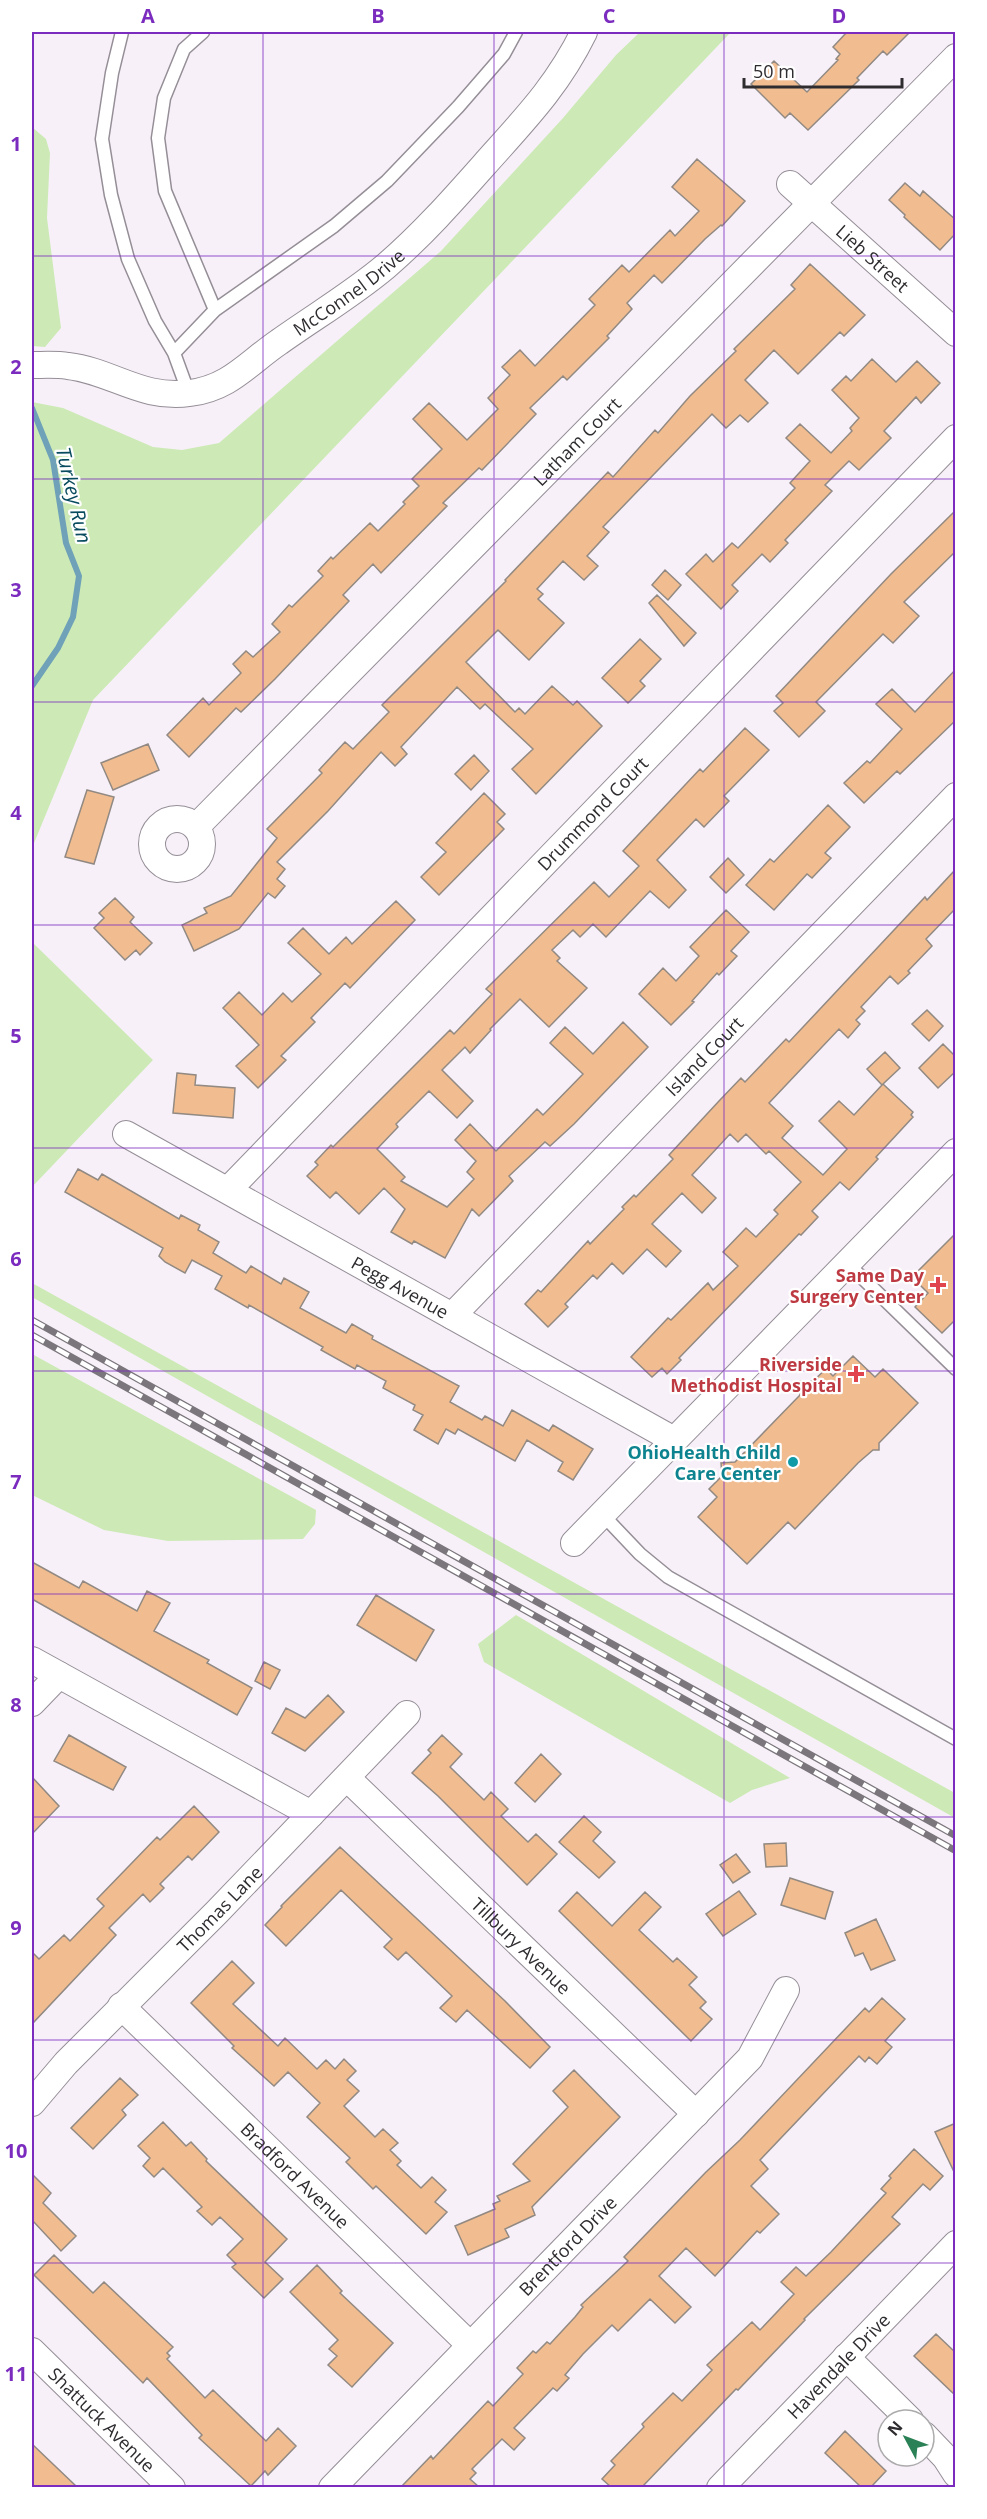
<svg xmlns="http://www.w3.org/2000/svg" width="987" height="2519" font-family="'Open Sans',sans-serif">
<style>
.green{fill:#cdeab6}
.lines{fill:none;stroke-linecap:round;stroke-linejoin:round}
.stream{stroke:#6fa2b8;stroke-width:6}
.building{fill:#f1bd90;stroke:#918982;stroke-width:1.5}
.service-casing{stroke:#958e97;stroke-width:15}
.minor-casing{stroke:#958e97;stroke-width:28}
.service{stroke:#fff;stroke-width:12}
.minor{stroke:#fff;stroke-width:26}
.rail-casing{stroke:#7b767c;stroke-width:7}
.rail{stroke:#fff;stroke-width:4.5;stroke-dasharray:14;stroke-linecap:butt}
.grid{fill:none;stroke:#7b2cbf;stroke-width:1.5;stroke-opacity:0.55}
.health-dot{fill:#e0444e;stroke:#fff;stroke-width:2}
.culture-dot{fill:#0f9aa8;stroke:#fff;stroke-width:2}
.labels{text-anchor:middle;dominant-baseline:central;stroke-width:4.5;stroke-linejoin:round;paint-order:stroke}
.street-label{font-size:18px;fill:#2f2c30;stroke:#fff}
.health-label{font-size:18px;font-weight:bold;fill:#be3a42;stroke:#fff;text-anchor:end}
.culture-label{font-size:18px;font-weight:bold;fill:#0d838f;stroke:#fff;text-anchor:end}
.water-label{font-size:20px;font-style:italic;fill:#084a5e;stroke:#fff}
.neatline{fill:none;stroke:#7b2cbf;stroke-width:2}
.grid-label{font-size:20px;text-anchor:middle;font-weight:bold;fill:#7b2cbf}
</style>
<rect width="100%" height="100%" fill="#f7f0f9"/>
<!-- green -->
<path class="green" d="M640,32H731L93,700L32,848V402L63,408L153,447L182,450L219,443L441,251L563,118L616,55Z
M32,127L46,139L50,153L47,218L61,328L45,347L32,346Z
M32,942L153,1060L32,1187Z
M32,1283L955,1793V1818L32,1297Z
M32,1354L316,1510L315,1524L303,1539L168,1541L104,1530L32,1495Z
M516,1615L790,1778L752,1790L730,1803L484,1662L478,1644Z"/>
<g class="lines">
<!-- stream -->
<path class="stream" d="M32,408L53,460L66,543L79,576L73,617L58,648L32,686"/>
</g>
<!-- building -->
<path class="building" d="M847,32H910L887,55L883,51L857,78L859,80L808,130L790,113L785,118L751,84L774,61L807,92L838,60L836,59L840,54L833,47Z
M697,159L745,201L722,226L721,225L705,239L662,283L654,275L627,303L632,309L607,336L609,338L567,380L563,376L530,408L536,414L482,470L479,468L443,503L447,506L381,573L373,564L343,595L349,601L275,679L241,712L236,708L189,757L167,735L203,698L209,705L241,673L233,664L246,651L253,657L280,632L272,624L289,605L292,607L323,576L318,571L331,557L333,559L370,523L378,531L405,504L403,502L419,486L412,479L442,449L413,419L429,403L467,440L498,409L488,398L510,375L502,367L520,350L535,366L595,305L589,299L622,265L629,272L670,230L675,236L699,211L672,187Z
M905,183L920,196L923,191L956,220V233L940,250L904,217L905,215L889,200Z
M810,264L865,315L844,336L840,332L798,374L774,350L745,380L768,403L748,422L740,415L726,428L712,414L603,527L609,532L587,556L598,566L584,580L563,561L537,589L543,594L538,599L564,623L529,660L498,630L466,662L515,712L519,708L525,714L552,686L573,705L577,701L602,726L536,794L512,769L533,749L485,704L480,709L457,687L401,747L407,754L395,766L381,752L328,811L277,862L285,869L277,879L285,886L275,898L268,893L239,929L194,951L182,925L207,913L204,908L231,896L277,838L267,829L322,773L319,770L345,742L353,749L389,712L382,705L506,581L505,580L608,472L613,477L655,430L658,433L690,396L736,351L734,349L795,289L791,285Z
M872,359L896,382L917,361L940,383L921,403L916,397L884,431L891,438L859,470L849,461L825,485L832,491L785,540L788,543L770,562L762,554L732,585L738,591L721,609L686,574L706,554L713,562L732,543L738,548L795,488L790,483L810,461L786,438L800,424L831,453L852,431L850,428L859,418L832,390L846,376L851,381Z
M956,510V551L904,602L919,616L893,643L883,634L816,702L825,711L799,737L774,711L783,703L776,696L891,574Z
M665,570L681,585L668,600L652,585Z
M657,595L696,633L684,646L649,603Z
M640,639L661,659L640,681L645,686L628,703L602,678Z
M956,669V720L900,774L897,771L864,803L844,783L867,761L870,763L902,729L876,704L892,689L915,712Z
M745,728L769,750L724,796L729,801L704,827L696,819L657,860L686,890L669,908L650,891L606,937L593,924L580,937L573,930L552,950L560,958L557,961L587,988L549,1027L520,999L490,1029L491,1030L470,1053L465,1047L442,1070L473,1101L457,1118L429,1091L396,1124L398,1127L377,1149L405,1177L401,1181L447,1207L474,1179L467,1172L476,1161L455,1140L470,1124L496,1151L537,1109L543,1115L583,1074L550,1043L565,1027L593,1054L623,1022L648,1047L574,1124L550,1146L545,1142L509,1176L513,1181L479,1216L472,1209L445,1258L414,1241L412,1244L391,1232L405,1209L384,1188L359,1214L336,1192L330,1198L307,1176L318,1165L315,1162L331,1145L333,1147L450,1030L454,1034L492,994L486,989L594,882L609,897L639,866L623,851L700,769L703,772Z
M148,744L159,770L113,790L101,763Z
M474,755L489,771L471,790L455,774Z
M87,790L114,797L94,864L65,857Z
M484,793L505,814L497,822L504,829L439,895L421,877L446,852L436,843Z
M828,805L850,827L825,853L831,858L812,878L807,874L774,910L746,885L770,859L774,862Z
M728,858L744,875L726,893L710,877Z
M956,869V908L926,939L932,946L908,971L910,973L898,984L890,976L861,1007L865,1011L856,1020L860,1024L848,1038L839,1029L769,1103L793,1126L782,1138L823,1175L847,1149L819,1121L839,1101L854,1115L882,1085L867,1069L885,1052L900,1068L883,1084L913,1112L911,1115L913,1117L876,1157L878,1159L849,1190L840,1182L812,1211L818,1217L801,1235L799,1234L679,1358L681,1360L667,1374L662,1368L652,1377L631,1357L668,1318L671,1320L708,1283L713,1290L738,1266L723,1252L746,1228L756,1237L778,1214L774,1210L801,1182L769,1151L766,1154L746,1134L738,1142L730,1134L692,1175L716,1198L702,1213L682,1193L652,1224L681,1251L666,1267L647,1249L623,1274L612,1263L597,1279L593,1275L565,1304L568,1307L548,1327L525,1304L538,1290L541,1292L588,1241L590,1244L624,1209L622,1207L634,1195L636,1197L673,1159L669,1155L719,1101L741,1078L745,1082L786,1039L789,1042L925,897L927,900Z
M115,898L134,917L130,922L152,943L140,955L136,950L125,960L94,928L104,918L99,913Z
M396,901L415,920L350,988L345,983L311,1018L315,1022L281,1056L286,1060L258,1088L236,1066L259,1045L223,1008L239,992L262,1015L283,993L292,1002L321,974L288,943L303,928L329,954L346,937L352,944Z
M726,910L749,932L731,951L737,956L719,975L717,973L692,1001L694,1002L671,1025L639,994L663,968L676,981L699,956L690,947Z
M927,1010L943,1026L929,1041L912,1024Z
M943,1044L956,1057V1071L938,1088L919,1068Z
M177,1073L196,1075L195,1085L235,1088L233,1118L173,1113Z
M78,1169L98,1180L102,1174L179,1219L181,1215L200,1225L198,1230L219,1242L213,1253L246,1273L251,1266L281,1284L284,1278L309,1292L300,1308L346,1333L352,1324L373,1336L372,1339L459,1386L450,1402L482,1420L485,1416L503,1426L512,1410L549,1431L553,1425L593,1449L573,1480L558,1471L563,1462L527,1440L515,1461L458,1429L455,1434L446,1429L438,1444L414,1430L423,1415L413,1410L415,1405L383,1388L386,1381L357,1365L355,1369L321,1350L323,1347L249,1305L248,1308L215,1289L222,1276L192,1260L185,1273L165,1262L159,1256L163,1248L65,1192Z
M956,1233V1319L942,1333L915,1307L928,1293L912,1277Z
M853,1356L875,1377L883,1369L918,1403L879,1443V1450H873L858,1463L795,1529L788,1522L747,1564L698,1517L717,1497L709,1489L722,1476L721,1463L735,1462L800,1395L799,1381H813L826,1369L833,1376Z
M32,1562L79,1588L83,1581L137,1611L147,1591L170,1603L154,1631L209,1660L207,1663L252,1688L237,1715L32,1599Z
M376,1595L434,1630L416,1661L357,1625Z
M264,1662L280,1670L270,1689L255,1681Z
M328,1695L344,1712L305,1751L272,1733L286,1708L305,1718Z
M69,1735L126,1767L113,1790L54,1761Z
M442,1735L462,1754L450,1767L484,1800L491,1792L508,1809L501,1816L528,1842L536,1834L557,1854L527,1885L438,1796L412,1773L431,1753L428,1750Z
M541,1754L561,1774L535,1802L515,1783Z
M32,1777L59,1806L32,1834Z
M194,1806L219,1832L192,1860L188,1856L160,1884L164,1888L150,1902L143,1894L109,1928L116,1935L32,2024V1952L39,1959L64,1935L70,1941L104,1906L97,1899L157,1837L160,1840Z
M584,1816L601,1832L593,1841L615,1862L599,1878L559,1842Z
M786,1843L787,1866L766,1867L764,1844Z
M340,1847L505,2001L550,2047L530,2068L467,2010L456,2022L440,2008L452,1996L406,1952L398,1960L384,1947L392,1939L341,1890L286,1946L265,1925L282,1907L281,1906Z
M736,1854L750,1872L733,1883L720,1865Z
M790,1878L833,1892L825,1919L781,1905Z
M739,1891L756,1914L723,1936L706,1914Z
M577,1892L612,1926L645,1892L661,1907L639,1930L673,1962L677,1958L697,1977L689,1985L706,2002L700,2008L712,2019L691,2041L559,1911Z
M876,1919L895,1960L871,1970L863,1953L855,1956L845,1933Z
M232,1961L254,1983L233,2004L278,2046L285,2038L317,2069L326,2060L335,2069L344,2059L356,2071L347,2080L359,2091L344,2106L375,2137L383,2129L398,2143L390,2150L401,2161L397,2165L421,2188L432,2177L446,2190L435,2202L447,2212L426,2234L376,2186L373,2189L346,2162L350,2158L307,2117L320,2103L288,2072L274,2086L232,2048L234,2046L191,2003Z
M882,1998L905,2019L885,2041L892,2047L877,2064L869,2057L865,2062L859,2056L760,2160L768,2169L751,2186L779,2214L760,2233L757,2231L715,2276L686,2248L659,2276L691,2307L675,2323L650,2299L618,2331L612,2325L583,2354L565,2375L569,2378L557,2391L553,2388L514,2428L525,2438L514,2450L502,2439L472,2469L476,2473L470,2479L479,2487H401L431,2456L433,2459L488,2401L493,2406L523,2374L517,2368L533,2351L536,2353L547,2342L550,2344L575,2317L583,2307L581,2305L628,2261L624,2257L706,2172L740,2140L865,2008L869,2012Z
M574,2070L620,2117L532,2207L535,2215L505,2229L509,2237L468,2255L455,2226L495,2209L493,2204L500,2201L497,2196L530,2181L513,2164L568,2107L553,2091Z
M120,2078L138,2095L122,2110L126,2115L93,2149L71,2128Z
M163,2122L186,2146L191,2142L207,2159L206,2161L287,2239L265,2262L283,2279L264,2298L232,2267L236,2264L227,2255L243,2239L220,2217L212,2225L197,2211L202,2207L163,2168L154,2177L143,2166L150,2158L138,2146Z
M956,2123V2176L935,2132Z
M914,2149L943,2176L930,2190L923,2184L892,2217L900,2224L804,2319L805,2320L738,2390L736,2389L642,2487H611L602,2479L615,2465L611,2461L644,2427L642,2424L673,2393L682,2401L712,2370L707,2365L752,2322L760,2330L794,2294L781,2282L796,2267L806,2276L831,2252L886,2193L881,2189L891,2178L889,2176Z
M32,2174L51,2193L43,2203L76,2236L61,2251L32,2220Z
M54,2255L93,2293L104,2282L158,2333L173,2347L167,2353L170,2356L167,2359L205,2398L213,2390L266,2441L278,2428L296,2446L268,2475L265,2471L251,2486L199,2438L202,2435L147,2378L143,2383L34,2275Z
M317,2265L342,2291L340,2293L393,2343L352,2387L328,2365L337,2356L329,2349L338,2340L290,2292Z
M936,2334L956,2353V2396L914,2356Z
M845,2431L886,2471L871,2487H861L825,2453Z
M32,2444L77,2487H32Z"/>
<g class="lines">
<!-- service casing -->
<g class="service-casing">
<path id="service" d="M122,32L112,73L102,139L111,195L128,259L155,321L174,353L189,394
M203,32L184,49L164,98L158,138L165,191L215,310
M174,353L215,310L334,226L387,181L458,107L504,54L516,32
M847,1263L956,1369
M602,1514L640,1554L668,1577L956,1739"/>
</g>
<!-- minor casing -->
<g class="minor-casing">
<g id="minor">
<path id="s1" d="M790,184L956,333"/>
<path id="s2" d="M32,365C43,365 56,364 68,366C112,371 142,400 190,393C230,388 248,363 279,342C314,317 353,294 386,266C422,235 453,200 484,165C524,120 557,87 584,32"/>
<circle cx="177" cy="844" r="25"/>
<path id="s3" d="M196,827L956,57"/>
<path id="s4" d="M126,1134L674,1440"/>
<path id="s5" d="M228,1190L956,438"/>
<path id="s6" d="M452,1316L956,796"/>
<path d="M574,1543L956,1152"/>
<path d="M32,1660L311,1814"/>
<path d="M32,1703L59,1675"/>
<path id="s7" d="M347,1778L696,2114"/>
<path id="s8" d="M121,2006L470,2345"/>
<path id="s9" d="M32,2103L66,2063L217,1912L407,1714"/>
<path id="s10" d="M32,2351L172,2488"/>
<path d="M846,2357L910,2420"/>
<path d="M924,2435L945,2457L956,2474"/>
<path id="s11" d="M332,2488L750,2058L786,1990"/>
<path id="s12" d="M720,2488L956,2244"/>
</g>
</g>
<!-- service -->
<use href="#service" class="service"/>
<!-- minor -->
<use href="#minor" class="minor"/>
<!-- rail casing -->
<g class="rail-casing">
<path id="rail" d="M32,1320L956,1836
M32,1335L956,1851"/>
</g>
<!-- rail -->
<use href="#rail" class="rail"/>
</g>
<!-- grid -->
<path class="grid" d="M263,32V2488M494,32V2488M724,32V2488M32,256H956M32,479H956M32,702H956M32,925H956M32,1148H956M32,1371H956M32,1594H956M32,1817H956M32,2040H956M32,2263H956"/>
<!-- markers -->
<g class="health-dot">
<path d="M935 1276h6v6h6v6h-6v6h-6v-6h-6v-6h6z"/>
<path d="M853 1365h6v6h6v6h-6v6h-6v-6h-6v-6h6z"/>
</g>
<circle class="culture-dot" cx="793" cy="1462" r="6"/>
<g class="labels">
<!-- street labels -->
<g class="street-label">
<text stroke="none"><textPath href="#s1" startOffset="111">Lieb Street</textPath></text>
<text stroke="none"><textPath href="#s2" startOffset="352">McConnel Drive</textPath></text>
<text stroke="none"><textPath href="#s3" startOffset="542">Latham Court</textPath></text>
<text stroke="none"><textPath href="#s5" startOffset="524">Drummond Court</textPath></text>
<text stroke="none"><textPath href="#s6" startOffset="362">Island Court</textPath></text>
<text stroke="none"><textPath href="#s4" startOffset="314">Pegg Avenue</textPath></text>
<text stroke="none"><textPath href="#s9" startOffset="270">Thomas Lane</textPath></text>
<text stroke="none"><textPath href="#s7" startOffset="242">Tillbury Avenue</textPath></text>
<text stroke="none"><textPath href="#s8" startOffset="243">Bradford Avenue</textPath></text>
<text stroke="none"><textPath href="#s11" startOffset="338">Brentford Drive</textPath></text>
<text stroke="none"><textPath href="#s12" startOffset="170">Havendale Drive</textPath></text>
<text stroke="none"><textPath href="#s10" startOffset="98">Shattuck Avenue</textPath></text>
</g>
<!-- health labels -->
<g class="health-label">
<text x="924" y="1275">Same Day<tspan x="924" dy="21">Surgery Center</tspan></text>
<text x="842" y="1364">Riverside<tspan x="842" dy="21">Methodist Hospital</tspan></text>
</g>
<!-- culture labels -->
<g class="culture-label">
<text x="781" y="1452">OhioHealth Child<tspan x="781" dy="21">Care Center</tspan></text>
</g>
<!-- water labels -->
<g class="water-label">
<text transform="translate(74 495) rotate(77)">Turkey Run</text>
</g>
</g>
<!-- border -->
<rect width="987" height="2519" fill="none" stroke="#ffffff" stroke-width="66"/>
<!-- north arrow -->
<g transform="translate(906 2438) rotate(311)"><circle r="28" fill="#ffffff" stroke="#acabac" stroke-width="1.5"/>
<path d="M0-4.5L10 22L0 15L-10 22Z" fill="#2a8155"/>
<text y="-9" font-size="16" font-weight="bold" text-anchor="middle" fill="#2f2c30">N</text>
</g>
<!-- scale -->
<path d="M744 78v9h158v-9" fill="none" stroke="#2f2c30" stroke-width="3"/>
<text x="753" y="78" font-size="18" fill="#2f2c30" stroke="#ffffff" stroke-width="4.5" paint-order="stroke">50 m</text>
<rect x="33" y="33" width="921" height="2453" class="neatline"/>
<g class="grid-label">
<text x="148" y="23">A</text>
<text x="378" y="23">B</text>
<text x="609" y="23">C</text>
<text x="839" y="23">D</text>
<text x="16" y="151">1</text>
<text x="16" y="374">2</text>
<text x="16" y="597">3</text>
<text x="16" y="820">4</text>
<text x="16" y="1043">5</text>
<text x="16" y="1266">6</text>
<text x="16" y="1489">7</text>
<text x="16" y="1712">8</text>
<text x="16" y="1935">9</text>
<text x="16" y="2158">10</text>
<text x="16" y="2381">11</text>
</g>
</svg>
